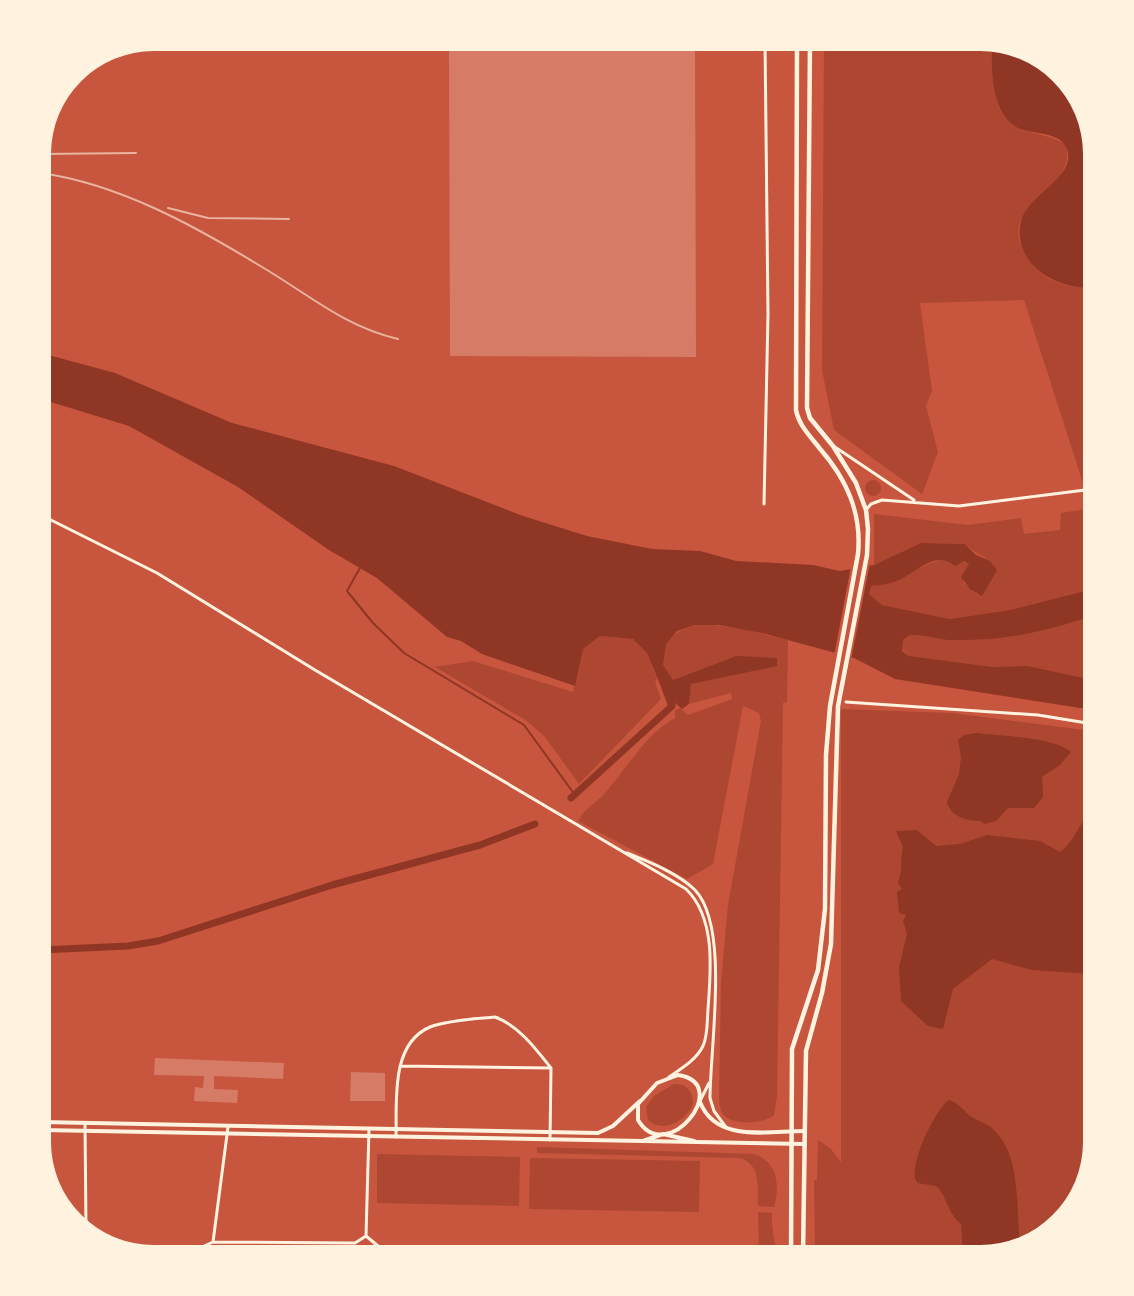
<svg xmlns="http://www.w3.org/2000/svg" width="1134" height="1296" font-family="'Roboto Serif',serif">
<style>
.green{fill:#ae4732}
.water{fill:#8f3625}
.pier{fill:#c8553d}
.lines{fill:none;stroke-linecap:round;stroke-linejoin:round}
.stream{stroke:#8f3625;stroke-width:2}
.canal{stroke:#8f3625;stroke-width:7}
.building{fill:#d67c66}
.minor{stroke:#fff3e0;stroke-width:3}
.secondary{stroke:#fff3e0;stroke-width:4}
.trunk{stroke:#fff3e0;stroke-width:4.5}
.rail{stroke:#e9b49f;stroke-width:2}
</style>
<rect width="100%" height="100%" fill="#c8553d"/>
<!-- green -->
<path class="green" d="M824,41L993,42C991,69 990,120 1022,130C1038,135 1051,135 1066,145C1080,195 980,203 1035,267C1050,284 1071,288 1093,287V484L1084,486L1024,300L920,303L932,391L926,406L938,452L922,494L834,430L822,370Z
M865 488a8 8 0 1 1 16 0a8 8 0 1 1-16 0Z
M1093,508V589L1010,610L950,619L882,605L869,594L870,586C902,583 940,546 969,564L963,582L977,594L994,565C984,555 975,554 965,544L921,543L874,565V514L968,525L1021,518L1024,534L1060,530L1061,513Z
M1093,616V680L1028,666L993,667L909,656L901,648L903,640L910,635C924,634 938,640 952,640C1006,641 1042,632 1093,616Z
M707,624L748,630L788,640L787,702L783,703L777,1096L774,1115C765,1124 731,1126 723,1114C720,1110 720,1105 719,1100L721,982L728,905L761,721L759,713L743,706L713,864L687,879L578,821C585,808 595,804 604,794C627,769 645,734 675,718V710L680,708L688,715L732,699L731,693L689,704L691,684L736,656L673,680C643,650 676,625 707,624Z
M600,636L633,639L647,653L657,679L655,682L661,699L579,784L545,737L527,721L435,667L473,661L573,692L583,649Z
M841,709L952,713L1093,731V1142L1082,1192L1049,1232L980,1255H815L814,1180H817L818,1140L830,1148L841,1162Z
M674,1084C687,1083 693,1092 693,1104C686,1121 663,1134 648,1120L646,1107L654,1096Z
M537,1147L754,1154C778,1162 780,1186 774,1207L758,1206C757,1188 762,1165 740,1158L537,1153Z
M377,1154L520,1157L519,1206L377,1203Z
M530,1158L700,1161L699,1212L529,1209Z
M758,1212L772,1213C771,1228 775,1240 776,1255H759Z"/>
<!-- water -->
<path class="water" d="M993,42L1030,52L1070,85L1093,154V287C1057,291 1011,263 1021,221C1028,194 1080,175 1066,147C1059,132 1033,134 1020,129C991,118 990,67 993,42Z
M41,353L115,373L232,423L394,466L523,516L587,536L652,549L700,551L736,561L813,565L840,571L874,565L921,543L965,544L976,555L990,561L997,570L982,596L970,589L961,577L969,564L964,561L955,566C937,549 916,572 899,580C890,584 881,585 871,586L869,594L882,605L950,619L1010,610L1093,589V616C1042,632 1007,641 952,640C938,640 924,634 910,635L903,640L902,651L909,656L993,667L1028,666L1093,680V710L895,679L854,658L766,634L719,625H695L677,631L666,644L663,665L673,680L736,656L777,658V666L691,684L689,704L682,709L664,694L647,653L633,639L600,636L583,649L575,686L482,654L461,641L447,637L377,578L329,550L238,487L129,426L41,399Z
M976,733C1000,736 1055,737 1071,752L1060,765L1042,777L1043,797L1034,808H1008L996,821L984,824L981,821C968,821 950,817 947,802L959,774L961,757L958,740L964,735Z
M1087,817L1093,822V974L1032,970L992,959L953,989L943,1029L928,1026L901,1001L899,967L907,934L903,921L906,915L899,913L897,892L902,889L898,882C903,872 900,859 903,847L896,831L917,830L936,846L960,844L987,835L1040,841L1060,852C1073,843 1076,829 1087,817Z
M948,1100C957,1101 963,1110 970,1116C978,1121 987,1123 994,1130C1021,1155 1016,1208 1020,1242L980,1255H963L961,1224C947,1213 946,1194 937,1187C933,1184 924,1185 918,1183L915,1179C912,1158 933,1115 948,1100Z"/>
<!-- pier -->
<path class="pier" d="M870,563L851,660L834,656L851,566Z"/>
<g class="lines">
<!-- stream -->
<path class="stream" d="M361,566L347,591L373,623L404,653L524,725L575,795"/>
<!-- canal -->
<path class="canal" d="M571,798L672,706L666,691
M41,950L128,946L158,941L332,885L480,845L535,824"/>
</g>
<!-- building -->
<path class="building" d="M449,41H695L696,357L450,356Z
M155,1058L284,1063L283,1079L214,1076V1089L238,1090L237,1103L194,1101L195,1087L203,1088L204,1076L154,1075Z
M351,1072L385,1073V1101H350Z"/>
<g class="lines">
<!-- minor -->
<path class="minor" d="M835,447L914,500
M764,504L768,314L765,41
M866,510L871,504L882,500L959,506L1093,489
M41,515L157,573L315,670L686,889C716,918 711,970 708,1009C707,1021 708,1035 703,1046C696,1060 682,1068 669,1077
M846,702L1038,715L1093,724
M627,853C649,862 678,873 695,890C730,927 710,1047 710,1098L714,1111L725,1126
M400,1066L551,1068
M700,1101L709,1083
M85,1123L86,1229
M369,1129L366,1236L384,1251V1255
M396,1137C397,1102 390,1044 430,1027C449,1020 475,1019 495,1017C518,1025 536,1049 551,1068L550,1140
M213,1242L228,1127
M166,1255L191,1252L213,1242L355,1243L366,1236"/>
<!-- secondary -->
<path class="secondary" d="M678,1075C734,1083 667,1168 638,1120V1104L657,1083Z
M700,1102C716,1143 768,1131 804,1131
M41,1122L598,1133L613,1126L640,1101
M41,1130L804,1144
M643,1141L663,1134L694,1141"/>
<!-- trunk -->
<path class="trunk" d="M791,1255L792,1049L818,970L825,909L826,755L830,706L858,554C862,513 847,480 821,450C811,437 799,426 796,410L797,41
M803,1255L806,1051L822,993L831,944L838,706L867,555L868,529L866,510L856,483L833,446L810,418L807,408L810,41"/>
<!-- rail -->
<path class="rail" d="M41,154L136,153
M41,173C119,184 195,226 262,267C308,294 345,327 398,339
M168,208L208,218L289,219"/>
</g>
<!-- crop -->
<path d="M0 0H1134V1296H0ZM154 51H980A103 103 0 0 1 1083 154V1142A103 103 0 0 1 980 1245H154A103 103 0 0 1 51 1142V154A103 103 0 0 1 154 51Z" fill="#fff3e0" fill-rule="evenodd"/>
</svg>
